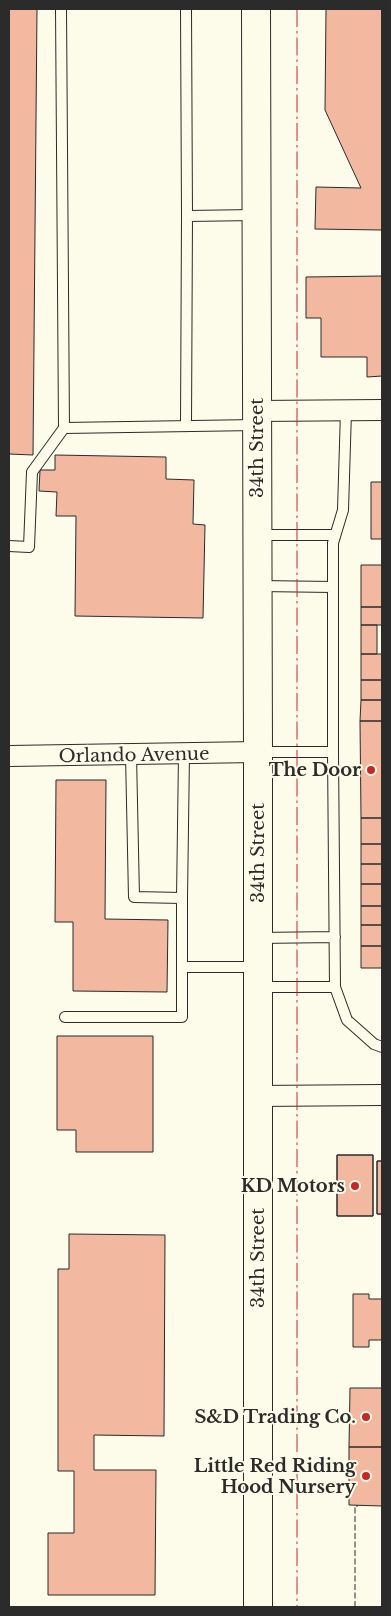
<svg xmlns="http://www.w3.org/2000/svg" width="391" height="1616" font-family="'Libre Baskerville',serif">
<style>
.building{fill:#f2b8a0;stroke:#2b2b2b}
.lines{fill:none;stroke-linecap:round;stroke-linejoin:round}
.service-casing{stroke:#2b2b2b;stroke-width:12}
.minor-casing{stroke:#2b2b2b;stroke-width:22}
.secondary-casing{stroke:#2b2b2b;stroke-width:30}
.service{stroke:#fdfbea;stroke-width:10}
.minor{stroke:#fdfbea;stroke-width:20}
.secondary{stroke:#fdfbea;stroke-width:28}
.fence{stroke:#2b2b2b;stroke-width:1;stroke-dasharray:6 2.5;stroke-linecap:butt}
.power{stroke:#c62828;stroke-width:1;stroke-dasharray:18 4 2.5 4;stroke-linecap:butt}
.poi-dot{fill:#c62828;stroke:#fdfbea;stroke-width:2}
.labels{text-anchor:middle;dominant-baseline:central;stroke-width:4;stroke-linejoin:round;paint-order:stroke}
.street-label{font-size:18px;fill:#2b2b2b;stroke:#fdfbea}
.poi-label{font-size:18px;font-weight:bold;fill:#2b2b2b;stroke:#fdfbea;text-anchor:end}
</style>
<rect width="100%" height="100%" fill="#fdfbea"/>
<!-- building -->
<path class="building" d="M9,9H37L33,455L9,454Z
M326,9H382V230L315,229L316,187L361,188L325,110Z
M382,276V376L367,377V357H321V318H306V277Z
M55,455L166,457V479L194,480L193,524L205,525L203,618L75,616L76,516H56L57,492L39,491L40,470H55Z
M371,482H382V539H371Z
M361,565H382V607H361Z
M361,607H382V625H361Z
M361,625H377V654H361Z
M361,654H382V680H361Z
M361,680H382V700H361Z
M361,700H382V721H360Z
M360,721H382V818H361Z
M56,780H106L105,919L168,920L167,992L73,991V922H55Z
M361,818H382V844H361Z
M361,844H382V864H361Z
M361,864H382V884H361Z
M361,884H382V906H361Z
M361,906H382V925H361Z
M361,925H382V946H361Z
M361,946H382V968H361Z
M57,1036H153V1152H76V1130H57Z
M337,1155H373V1216H337Z
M337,1155H373V1216H337Z
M377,1161H382V1214H377Z
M377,1161H382V1214H377Z
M69,1234L165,1235L164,1436L94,1435V1470H156L155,1595H48V1533H74V1471H58V1269H69Z
M353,1294H369V1299H382V1340H369V1347H353Z
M350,1388H382V1447H349Z
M349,1447H382V1506L349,1505Z"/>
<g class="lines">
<!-- service casing -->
<g class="service-casing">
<path id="service" d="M61,9L64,428
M186,9L187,216L255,215
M186,426L187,216
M259,535H335
M9,546L29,547L32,472L64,428L256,425
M259,586L333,587
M259,752H333L335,987L347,1020L374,1044L382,1047
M333,752V543L343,510L346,411
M131,755L134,897L182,898L184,754
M258,938L335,937
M183,967H257
M259,987H335
M65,1017H182V898"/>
</g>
<!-- minor casing -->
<g class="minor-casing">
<path id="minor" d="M257,411L382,410
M9,756L258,752
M257,1096L382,1095"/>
</g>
<!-- secondary casing -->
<g class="secondary-casing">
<path id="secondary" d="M256,9L258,752V1607"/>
</g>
<!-- service -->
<use href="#service" class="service"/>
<!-- minor -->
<use href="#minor" class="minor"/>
<!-- secondary -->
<use href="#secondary" class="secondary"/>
<!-- fence -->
<path class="fence" d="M355,1607V1506H358"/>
<!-- power -->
<path class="power" d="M297,9V1607"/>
</g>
<!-- markers -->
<g class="poi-dot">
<circle cx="371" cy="770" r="5"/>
<circle cx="355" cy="1186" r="5"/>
<circle cx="366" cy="1417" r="5"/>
<circle cx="366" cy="1476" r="5"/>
</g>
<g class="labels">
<!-- street labels -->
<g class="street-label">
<text transform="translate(257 448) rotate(-90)">34th Street</text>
<text transform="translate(134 755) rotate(-1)">Orlando Avenue</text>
<text transform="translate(258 853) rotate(-90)">34th Street</text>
<text transform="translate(258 1258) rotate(-90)">34th Street</text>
</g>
<!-- poi labels -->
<g class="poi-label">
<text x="361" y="770">The Door</text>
<text x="345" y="1186">KD Motors</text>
<text x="356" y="1417">S&amp;D Trading Co.</text>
<text x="356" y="1466">Little Red Riding<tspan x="356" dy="21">Hood Nursery</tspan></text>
</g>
</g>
<!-- border -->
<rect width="391" height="1616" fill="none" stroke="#2b2b2b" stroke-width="20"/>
</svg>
